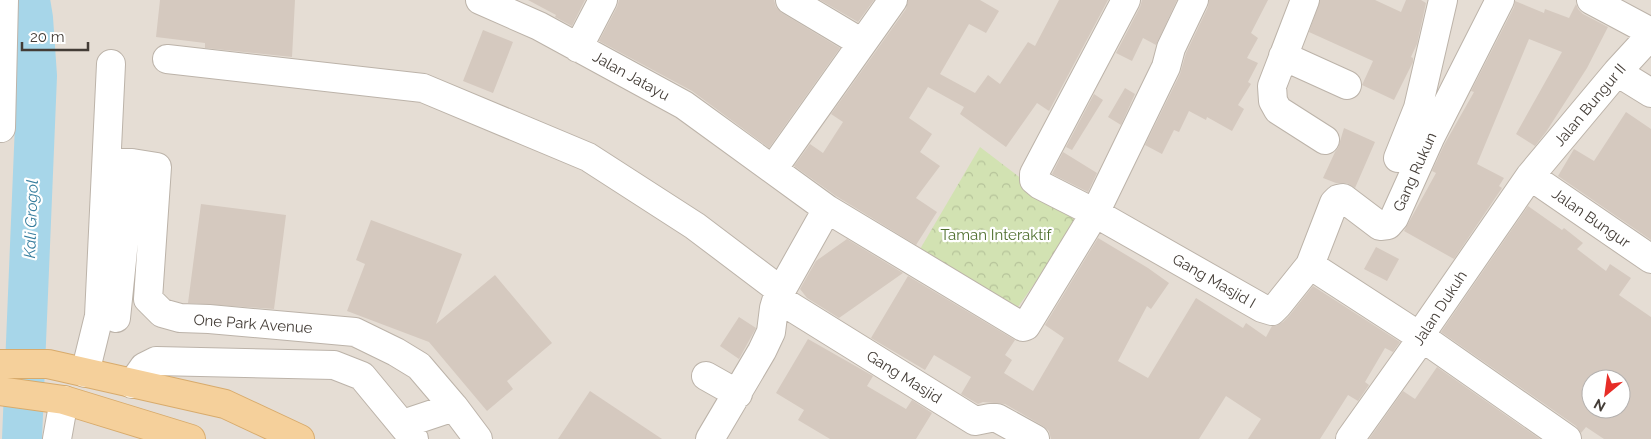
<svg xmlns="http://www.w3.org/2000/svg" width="1651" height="439" font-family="Raleway,sans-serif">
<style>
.residential{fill:#e5ddd4;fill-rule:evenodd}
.park{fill:url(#park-crowns)}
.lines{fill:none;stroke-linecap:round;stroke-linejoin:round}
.river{stroke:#a7d6e9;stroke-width:40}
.building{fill:#d5c9bf;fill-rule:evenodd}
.minor-casing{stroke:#bcb3a9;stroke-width:30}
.major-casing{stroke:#d8ab6c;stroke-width:30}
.minor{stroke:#fff;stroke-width:28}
.major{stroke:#f5d09b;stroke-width:28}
.labels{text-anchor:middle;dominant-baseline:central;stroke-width:4.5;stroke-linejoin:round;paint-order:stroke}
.street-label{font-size:15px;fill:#433c36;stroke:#fff}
.park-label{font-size:15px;fill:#4f6f2e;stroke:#fff}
.water-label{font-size:16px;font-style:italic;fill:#377e9e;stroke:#fff}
</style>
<defs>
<pattern id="park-crowns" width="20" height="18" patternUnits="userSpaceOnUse" patternTransform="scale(1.25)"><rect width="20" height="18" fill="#d2e2b2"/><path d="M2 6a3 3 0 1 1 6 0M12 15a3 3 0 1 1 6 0" fill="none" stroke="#b6c39a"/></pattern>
</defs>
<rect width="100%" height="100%" fill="#f1ece6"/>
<!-- residential -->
<path class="residential" d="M0,0H1651V439H0ZM1591,379H1621V409H1591Z"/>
<!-- park -->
<path class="park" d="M980,147L1078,222L1013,314L916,256Z"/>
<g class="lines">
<!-- river -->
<path class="river" d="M22,439L37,76L33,18L30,0"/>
</g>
<!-- building -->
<path class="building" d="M160,0H295L292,57L205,48V43L156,37Z
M528,0H585L572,26L555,17L556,15Z
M619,0H774L776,7L782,13L840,48L769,148L692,91L599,41L617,7Z
M820,0H874L858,22Z
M908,0H980L999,11L986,33L969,24L940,74L975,93L988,75L1000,84L1028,42L1035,46L1059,0H1108L1049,111L1037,103L1006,147L960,114L964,107L928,87L909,118L932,134L920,152L940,166L916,198L937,212L916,245L836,196L794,166L810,144L823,153L843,122L831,114L906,9Z
M1142,0H1177L1156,45L1143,38L1132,61L1116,53L1140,7Z
M1209,0H1268L1251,33L1258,38L1247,58L1258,63L1248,82L1251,84L1238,105L1244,109L1232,131L1207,117L1206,120L1189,111L1179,132L1174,130L1162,154L1145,145L1180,74L1186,53L1208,7Z
M1320,0H1375L1401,12L1406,0H1421L1426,3L1417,44L1411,57L1413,58V62L1394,100L1362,85L1373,61L1309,32Z
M1515,1L1544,13L1545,9L1569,18L1576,4L1578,9L1583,14L1608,27L1587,68L1546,132L1535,146L1516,134L1562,52L1529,39L1477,164L1504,178L1499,186L1502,188L1454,259L1404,231L1436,173L1432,171L1444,145L1474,92L1471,91L1514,7Z
M483,30L513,42L493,93L463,81Z
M1125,88L1135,94L1121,125L1108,117Z
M1094,94L1103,100L1072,150L1066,147Z
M1626,112L1651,129V240L1558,176L1574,149L1594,161Z
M1344,128L1375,142L1355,188L1347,183H1336L1323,178L1335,152L1338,148Z
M1063,152L1097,173L1088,192L1052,174Z
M201,204L286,215L274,309L188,303Z
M1528,206L1562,230L1564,228L1583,243L1577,249L1606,271L1610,264L1631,278L1619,295L1651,317V439H1604L1586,427L1581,433L1576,426L1441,332ZM1591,379H1621V409H1591Z
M371,220L462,254L436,324L495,275L552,343L507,381L513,389L487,411L429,342L347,311L365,264L356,260Z
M1098,238L1148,268L1169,283L1151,309L1147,306L1118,361L1148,378L1196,298L1243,328L1246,323L1266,337L1272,326H1276L1283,322L1289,316L1313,286L1400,342L1393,352L1385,348L1365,382L1369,385L1358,401L1348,395L1320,439H1248L1261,419L1226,396L1199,439H1051L1049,431L1043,426L1005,404L983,402L978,404L961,394L971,377L934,355L925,370L871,338L908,276L1015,340L1005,355L1012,360L1004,373L1033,391L1064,338L1045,325Z
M847,239L903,273L839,318L807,298L800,289L816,261Z
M1376,247L1399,259L1387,281L1364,269Z
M739,317L756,328L739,359L720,346Z
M808,339L873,376L867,386L906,409L912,400L932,413L916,439H830L798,420L804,410L776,393Z
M1437,367L1540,439H1369L1403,391L1415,399Z
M590,391L662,439H558Z"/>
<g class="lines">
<!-- minor casing -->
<g class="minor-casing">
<path id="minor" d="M480,0L539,26L684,105L827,209L1023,327L1026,326L1095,213L1166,67L1171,48L1194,0
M790,0L862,43
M1126,0L1034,174V180L1040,185L1095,213L1262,308L1272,311L1278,305L1310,265L1427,341L1567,439
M1305,0L1272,86L1273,101L1278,110L1325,140
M1591,0L1651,32
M578,48L603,0
M1283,56L1347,85
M167,59L423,88L588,157L695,226L781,291
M1617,72L1651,93
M1,128L4,0
M1398,158L1418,108L1443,0
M113,163H132L116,318
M132,163L157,167L148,299L162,313L180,318L209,319L355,332L396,352L419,366L454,407L478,439
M773,169L893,0
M1530,176L1651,259
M1310,265L1334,203L1338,199L1343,198L1380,226L1388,225L1394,218L1430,138L1500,0
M777,298L975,421L990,418H997L1035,439
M85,373L99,316L111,64
M706,376L738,394
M132,384L144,367L156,361L334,365L362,376L414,439
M403,424L454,407
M57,439L64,400
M710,439L762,351L771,332L774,308L777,298L827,209
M1350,439L1422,338L1427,325L1530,176L1617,72L1651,35"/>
</g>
<!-- major casing -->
<g class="major-casing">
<path id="major" d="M0,364H48L225,404L300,439
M0,391L64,400L191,439"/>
</g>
<!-- minor -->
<use href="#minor" class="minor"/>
<!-- major -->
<use href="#major" class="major"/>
</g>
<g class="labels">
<!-- street labels -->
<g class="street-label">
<text transform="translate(631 76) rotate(29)">Jalan Jatayu</text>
<text transform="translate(1590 105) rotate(-50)">Jalan Bungur II</text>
<text transform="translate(1415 172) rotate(-66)">Gang Rukun</text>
<text transform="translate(1591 218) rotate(35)">Jalan Bungur</text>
<text transform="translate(1214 281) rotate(30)">Gang Masjid I</text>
<text transform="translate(1440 308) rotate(-57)">Jalan Dukuh</text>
<text transform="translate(253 324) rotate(4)">One Park Avenue</text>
<text transform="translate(904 377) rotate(32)">Gang Masjid</text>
</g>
<!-- park labels -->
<g class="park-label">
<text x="996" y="235">Taman Interaktif</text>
</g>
<!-- water labels -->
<g class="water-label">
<text transform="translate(31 219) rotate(-88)">Kali Grogol</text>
</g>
</g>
<!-- north arrow -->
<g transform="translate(1606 394) rotate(209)"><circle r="24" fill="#ffffff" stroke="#b4b1af"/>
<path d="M0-4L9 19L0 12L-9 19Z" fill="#e72d27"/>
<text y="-8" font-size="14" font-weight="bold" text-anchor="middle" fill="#433c36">N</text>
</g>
<!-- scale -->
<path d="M22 42v8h66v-8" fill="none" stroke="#433c36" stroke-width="2.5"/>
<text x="30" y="42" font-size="15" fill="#433c36" stroke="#ffffff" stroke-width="4" paint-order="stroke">20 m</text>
</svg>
